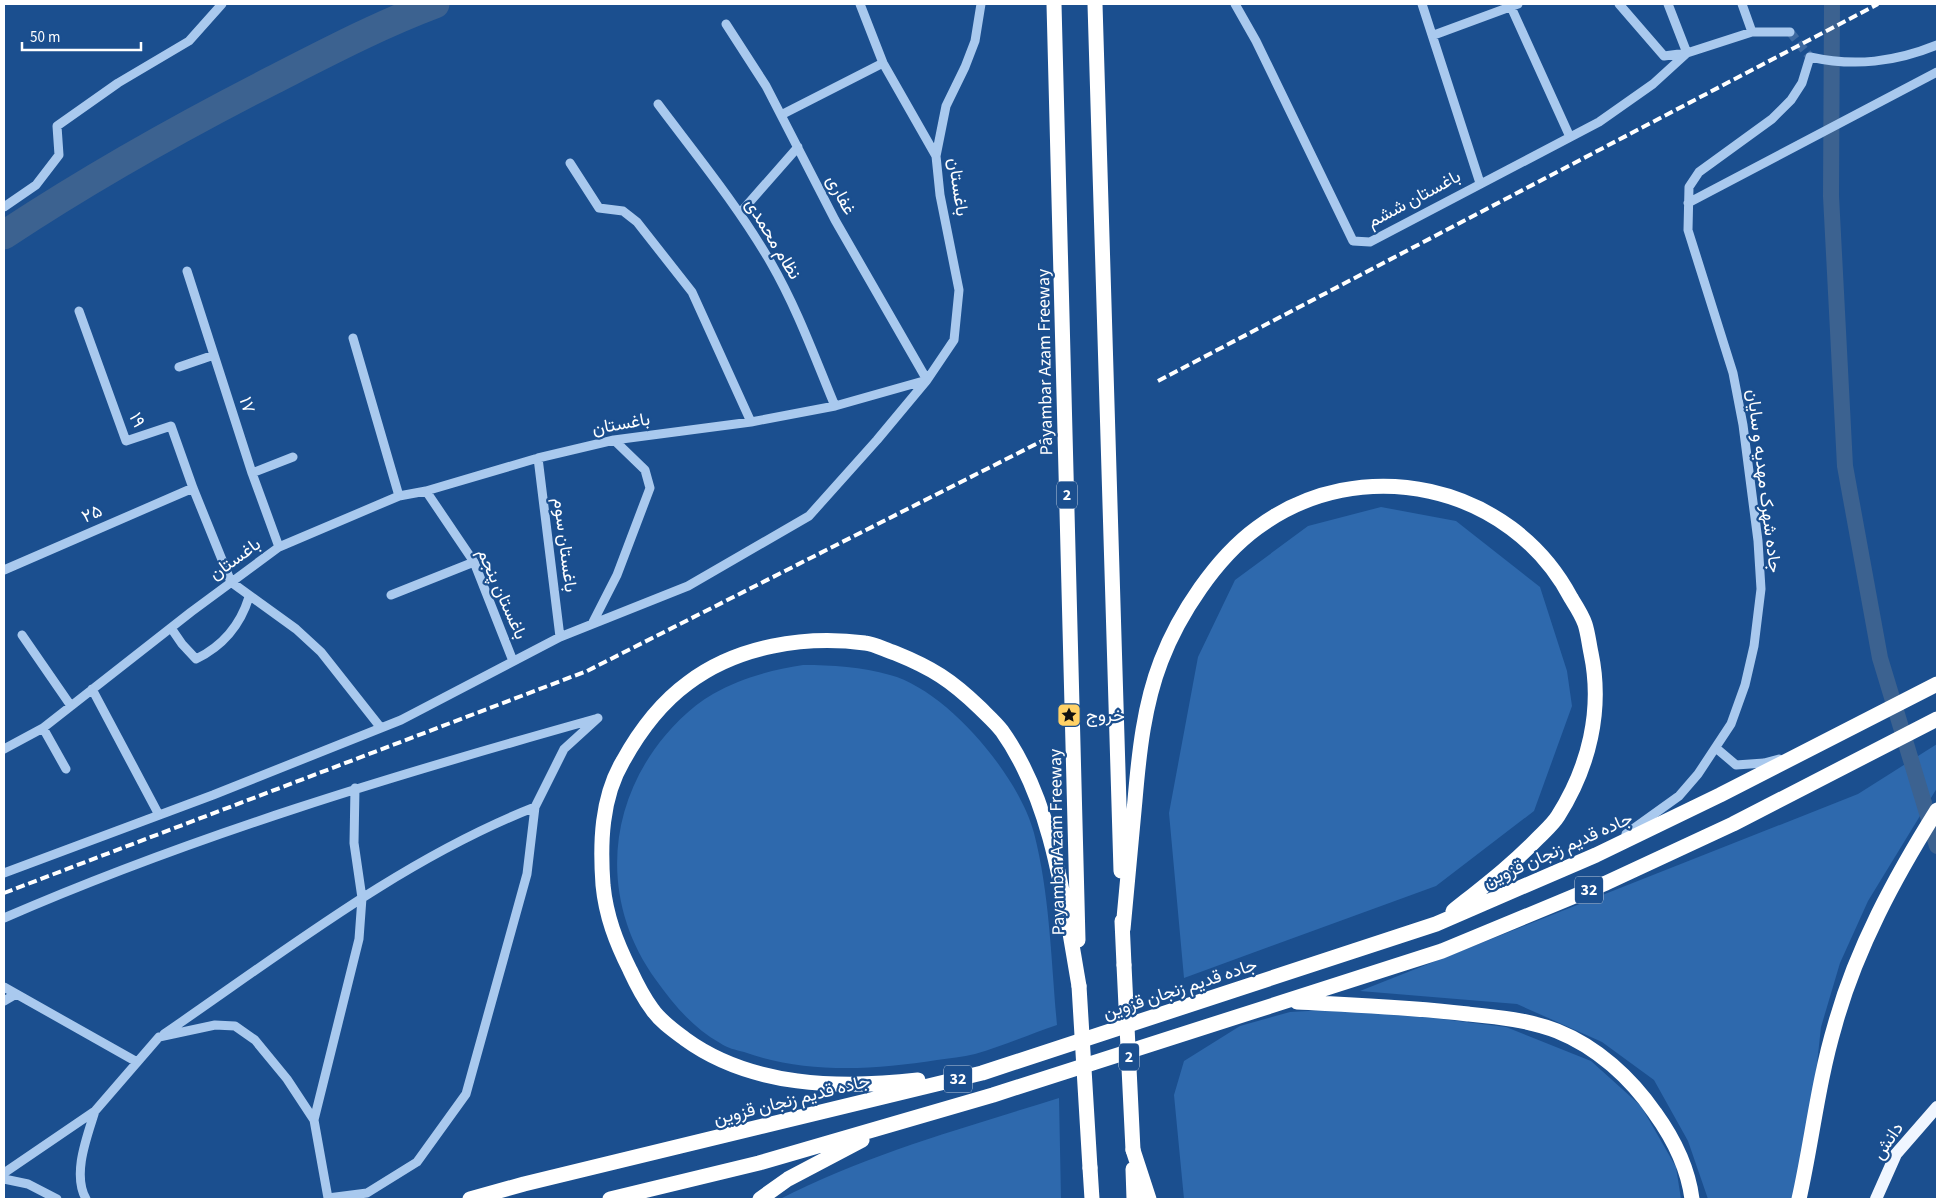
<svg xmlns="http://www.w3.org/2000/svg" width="1941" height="1203" font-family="'Source Sans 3',Vazirmatn,sans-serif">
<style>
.green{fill:#2e69ad}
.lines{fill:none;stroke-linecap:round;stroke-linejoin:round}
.canal{stroke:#3c6290;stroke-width:16}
.river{stroke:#3c6290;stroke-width:29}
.minor-tunnel{stroke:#3d69a0;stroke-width:9;stroke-dasharray:9 4.5;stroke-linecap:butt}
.minor{stroke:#a9c9ee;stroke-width:9}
.major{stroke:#f0f6ff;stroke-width:12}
.highway{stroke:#fff;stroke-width:15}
.rail{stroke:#fff;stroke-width:4;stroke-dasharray:9 4;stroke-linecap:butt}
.highway-bridge{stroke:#fff;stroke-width:15}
.labels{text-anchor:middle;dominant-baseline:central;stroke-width:4.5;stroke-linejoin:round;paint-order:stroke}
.shield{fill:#1b4f8f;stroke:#bbcadd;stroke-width:1}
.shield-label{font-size:16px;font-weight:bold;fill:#fff}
.street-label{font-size:18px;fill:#fff;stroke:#1b4f8f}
.poi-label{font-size:18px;fill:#fff;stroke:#1b4f8f;text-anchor:start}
</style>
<rect width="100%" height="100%" fill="#1b4f8f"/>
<!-- green -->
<path class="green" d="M1381,507L1456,521L1540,587L1567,671L1572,706L1534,811L1436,886L1184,978L1169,813L1198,657L1235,580L1308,526Z
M803,665C832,665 862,667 890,675C947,690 1019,776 1034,833C1050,895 1051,961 1057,1025C1030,1034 1003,1046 975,1054C963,1057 949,1058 937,1060C874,1070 805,1074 744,1052C736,1050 727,1048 720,1043C693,1028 673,1004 656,980C605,910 604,821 654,750C669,729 690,707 713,694C741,678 771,670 803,665Z
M1937,744V788L1868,901L1840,963L1821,1027L1807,1156L1792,1199H1708L1688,1141L1654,1080L1602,1042L1517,1004L1360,991L1858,794Z
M1325,1010L1401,1014L1506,1027L1591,1061L1641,1106L1676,1167L1681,1199H1184L1174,1095L1184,1061L1240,1026L1290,1012Z
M1059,1098L1061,1199H780C868,1154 964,1128 1059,1098Z"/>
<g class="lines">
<!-- canal -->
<path class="canal" d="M1832,4L1831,196L1845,466L1880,658L1937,846"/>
<!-- river -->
<path class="river" d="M4,235C90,178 181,127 273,80C326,53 379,25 435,4"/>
<!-- minor-tunnel -->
<path class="minor-tunnel" d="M1790,32L1810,57"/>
<!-- minor -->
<path class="minor" d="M860,4L883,63L936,156
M1235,4L1256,41L1353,241L1370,242L1599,122L1653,84L1687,53L1668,4
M1422,4L1480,183
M1619,4L1664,56L1687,53L1752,32H1790
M1742,4L1752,32
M1511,7L1570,137
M1434,35L1518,4
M658,104C697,156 738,206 771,263C797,308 815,358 835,406
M781,115L883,63
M570,163L599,208L623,211L637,222L692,292L751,422
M1688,203L1937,72
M4,207L36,185L59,155L57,126L118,83L189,41L222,4
M740,213L798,147
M187,271L252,473L279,547
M79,311L126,441L171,426L193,488L231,582L296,629L321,652L381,728
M353,338L399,496
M179,367L214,355
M538,458L560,637
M252,473L293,457
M426,491L474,562L513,661
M4,570L193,488
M391,595L474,562
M593,622L617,575L650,488L645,470L614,440
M171,628L182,644L196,659C223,646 240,626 249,597
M22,635L71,706
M92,689L159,815
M43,728L66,769
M1716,748L1736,765L1764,763L1779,759
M4,749L43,728L191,612L279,547L399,496L426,491L538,458L614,440L751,422L835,406L927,380L954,340L959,290L940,195L936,156L946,106L965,67L975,41L981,4
M1626,834L1679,796L1698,774L1731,724L1745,685L1754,646L1761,589L1758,541L1743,425L1733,373L1688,230L1689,187L1699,172L1772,119L1791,100L1802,83L1810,57C1855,67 1895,62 1937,45
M4,873L213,795L401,720L560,637L688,586L809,516L877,440L927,380L835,220L766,86L726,24
M4,918C195,835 395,775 595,719
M4,987L137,1062
M4,1001L16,994
M164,1034C281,954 402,859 535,807
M314,1120L359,939L362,898L354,843L355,788
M4,1173L95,1111L159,1037L215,1025L235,1026L255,1040L287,1079L314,1120L328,1198L367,1193L417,1162L466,1094L527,874L535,807L564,749L598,718
M4,1179L28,1184L57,1199
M86,1199C72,1174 87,1137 95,1111"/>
<!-- major -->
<path class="major" d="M1876,1199L1896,1154L1937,1107"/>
<!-- highway -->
<path class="highway" d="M1054,4L1078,940
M1095,4L1121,871
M1122,921L1124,965
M1123,929C1127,886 1131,843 1135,800C1139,753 1144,705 1161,661C1179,614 1216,558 1257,528C1360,451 1511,484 1571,598C1576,606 1582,615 1585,624C1588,633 1589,644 1591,653C1603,710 1589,767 1558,816C1553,824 1545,831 1538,838C1512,865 1483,887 1453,911
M1297,1002C1354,1005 1411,1007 1468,1014C1498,1017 1529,1020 1557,1031C1597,1047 1631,1078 1655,1113C1673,1138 1688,1168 1692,1199
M918,1080C840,1089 751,1087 685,1039C673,1030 660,1021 652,1009C643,997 636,983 630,970C616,942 606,916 603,885C600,844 601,798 623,761C639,732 662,702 688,683C737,646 805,635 865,643C875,644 885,650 895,653C932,668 951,680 980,708C987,715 996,723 1002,731C1053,803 1064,901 1079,986
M1133,1150L1149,1199
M1090,1168L1092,1199
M1133,1169L1134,1199
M470,1199L524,1184L982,1073L1436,924L1596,855L1720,795L1937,684
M610,1199L759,1163L993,1095L1442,951L1606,883L1733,824L1937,719
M760,1199L788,1179L862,1140
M1799,1199C1812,1141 1818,1082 1835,1025C1856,949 1895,877 1937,810"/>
<!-- rail -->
<path class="rail" d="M1158,381L1878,4
M4,893L587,671L1042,441"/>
<!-- highway-bridge -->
<path class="highway-bridge" d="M1124,965L1133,1150
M1079,986L1090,1168"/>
</g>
<!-- icons -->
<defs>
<g id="sight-square" transform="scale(1.25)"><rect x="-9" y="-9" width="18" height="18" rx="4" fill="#ffd166" stroke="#1b4f8f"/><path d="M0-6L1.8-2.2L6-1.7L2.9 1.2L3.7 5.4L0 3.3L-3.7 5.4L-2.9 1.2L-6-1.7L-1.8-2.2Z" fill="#111"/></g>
</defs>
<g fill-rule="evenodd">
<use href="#sight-square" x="1069" y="715"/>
</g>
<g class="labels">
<!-- shield labels -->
<g class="shield">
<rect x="1057" y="481.5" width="20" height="27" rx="4"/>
<rect x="1575" y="876.5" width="28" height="27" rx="4"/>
<rect x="1119" y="1043.5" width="20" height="27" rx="4"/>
<rect x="944" y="1065.5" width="28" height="27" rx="4"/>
</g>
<g class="shield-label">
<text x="1067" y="495">2</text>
<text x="1589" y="890">32</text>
<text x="1129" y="1057">2</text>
<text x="958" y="1079">32</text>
</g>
<!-- street labels -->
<g class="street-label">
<text transform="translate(958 187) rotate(82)">باغستان</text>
<text transform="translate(841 195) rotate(62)">غفاری</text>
<text transform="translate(1414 199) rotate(-28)">باغستان ششم</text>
<text transform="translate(773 239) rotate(59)">نظام محمدی</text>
<text transform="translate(1045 362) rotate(-91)">Payambar Azam Freeway</text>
<text transform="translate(247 405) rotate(72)">۱۷</text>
<text transform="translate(137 420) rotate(63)">۱۹</text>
<text transform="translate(621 424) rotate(-10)">باغستان</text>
<text transform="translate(1764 481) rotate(83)">جاده شهرک مهدیه و سایان</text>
<text transform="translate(92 514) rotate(-24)">۲۵</text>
<text transform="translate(565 545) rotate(83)">باغستان سوم</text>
<text transform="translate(235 559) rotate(-36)">باغستان</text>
<text transform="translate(502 594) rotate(66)">باغستان پنجم</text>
<text transform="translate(1057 842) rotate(-91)">Payambar Azam Freeway</text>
<text transform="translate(1558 850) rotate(-24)">جاده قدیم زنجان قزوین</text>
<text transform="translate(1180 989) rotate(-18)">جاده قدیم زنجان قزوین</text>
<text transform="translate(792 1100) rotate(-14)">جاده قدیم زنجان قزوین</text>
<text transform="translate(1888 1141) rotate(-56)">دانش</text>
</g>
<!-- poi labels -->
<g class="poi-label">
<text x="1086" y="715">خروج</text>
</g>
</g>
<!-- border -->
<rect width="1941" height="1203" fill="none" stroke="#ffffff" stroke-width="10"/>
<!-- scale -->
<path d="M22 42v8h119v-8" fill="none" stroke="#ffffff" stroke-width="2.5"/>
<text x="30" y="42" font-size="15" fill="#ffffff" stroke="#1b4f8f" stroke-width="4" paint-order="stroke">50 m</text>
</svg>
